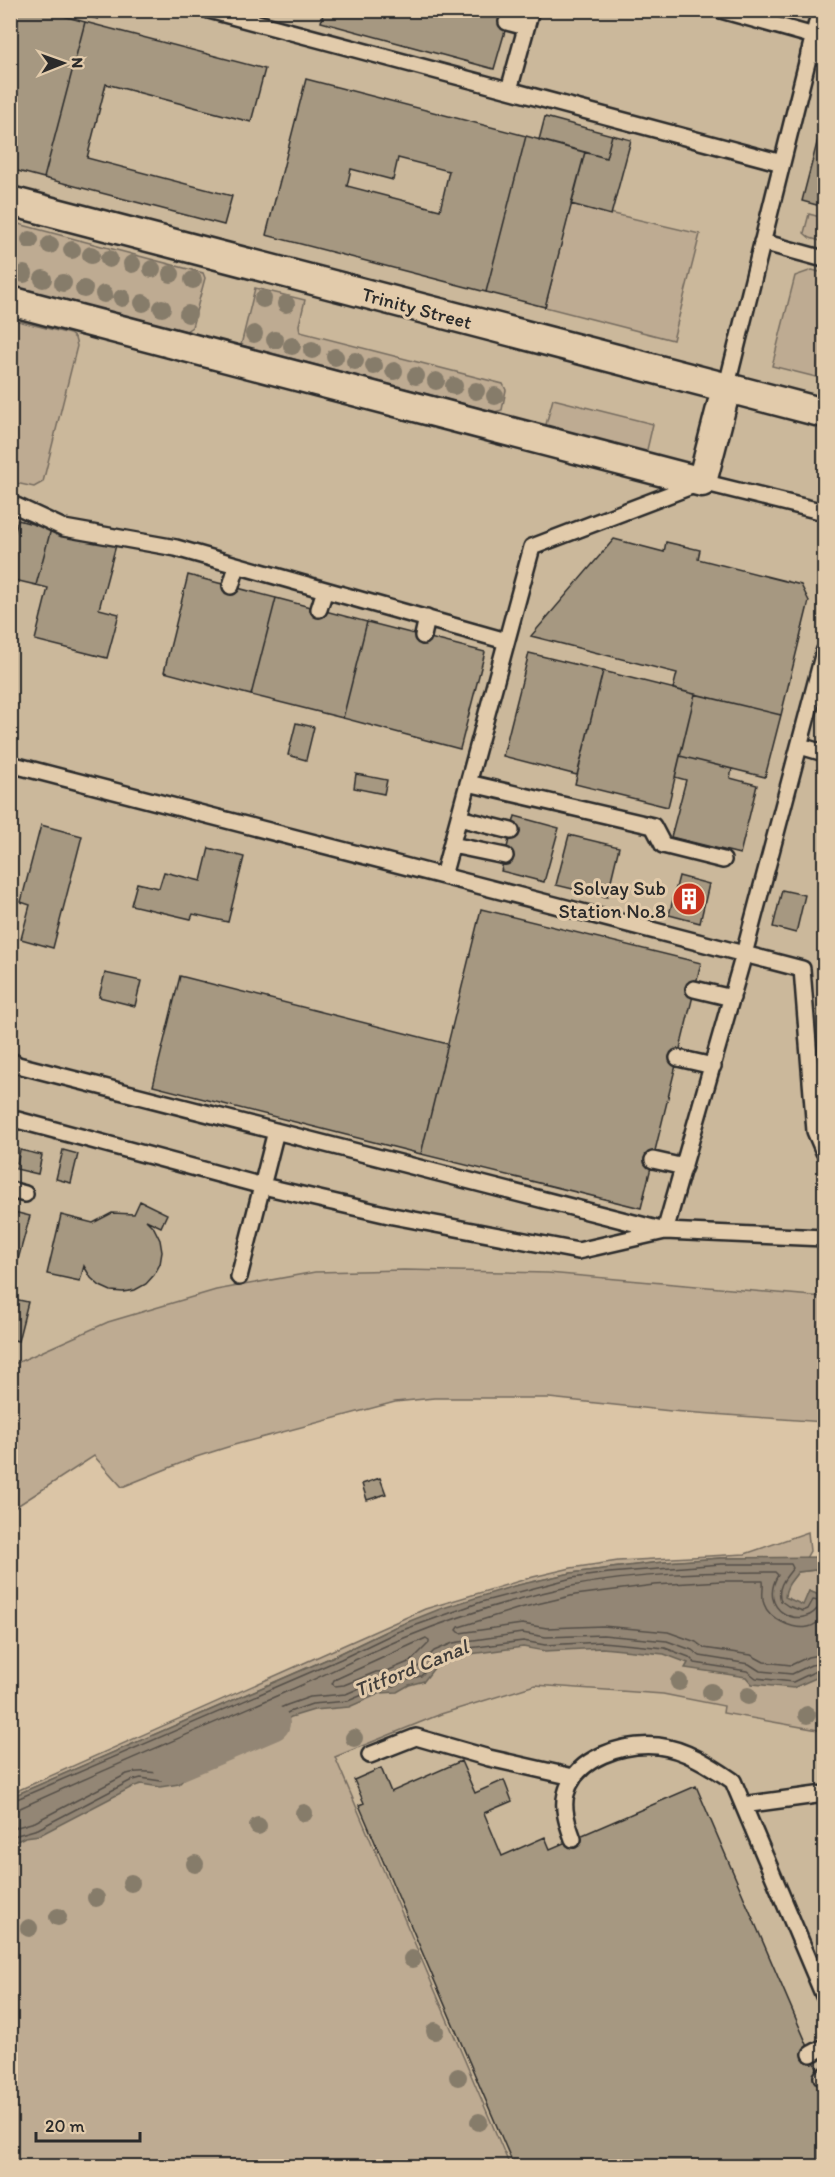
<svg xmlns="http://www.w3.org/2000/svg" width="835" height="2177" font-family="Itim,sans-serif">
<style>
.built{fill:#cbb89b}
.green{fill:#beab92;stroke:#746b5e;stroke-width:1.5}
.water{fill:#938674;stroke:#696257;stroke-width:1.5}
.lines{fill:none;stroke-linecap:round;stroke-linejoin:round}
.shore{stroke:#554f48;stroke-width:1.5}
.canal{stroke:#938674;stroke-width:36}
.building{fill:#a69881;stroke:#2b2b2b;stroke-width:1.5;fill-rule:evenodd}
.service-casing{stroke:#2b2b2b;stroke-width:20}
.minor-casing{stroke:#2b2b2b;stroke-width:33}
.service{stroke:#e2cbab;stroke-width:15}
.minor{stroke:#e2cbab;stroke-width:28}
.tree{fill:#867b6b}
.labels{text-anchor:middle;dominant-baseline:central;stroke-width:6;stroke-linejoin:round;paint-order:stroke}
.street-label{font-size:20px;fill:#2b2b2b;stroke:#e2cbab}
.poi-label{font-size:20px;fill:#2b2b2b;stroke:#e2cbab;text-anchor:end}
.water-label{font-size:21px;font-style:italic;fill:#403d3a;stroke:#e2cbab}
</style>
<rect width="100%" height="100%" fill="#dbc5a6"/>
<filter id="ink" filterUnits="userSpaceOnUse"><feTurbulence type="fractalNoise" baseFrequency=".0167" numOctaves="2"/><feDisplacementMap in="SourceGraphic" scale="12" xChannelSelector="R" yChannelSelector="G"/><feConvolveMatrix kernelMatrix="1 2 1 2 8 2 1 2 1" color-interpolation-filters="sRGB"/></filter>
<g filter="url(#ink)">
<!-- built -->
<path class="built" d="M11,11H824V1297L548,1273L404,1270L108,1322L11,1366Z
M824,1651V2166H510L335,1757L341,1694Z"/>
<!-- green -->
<path class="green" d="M571,204L700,234L673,340L545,307Z
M809,214L824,218V242L810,238L804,233Z
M11,222L203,273L205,278L192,327L186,331L11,286Z
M812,270L824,273V379L772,366L795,276Z
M255,288L305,300L299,325L300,332L503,384L506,390L502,410L495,412L241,345Z
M10,319L70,334L75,338L77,346L43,482L34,487L11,482Z
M553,399L653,424L646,454L545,428Z
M404,1270L548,1273L824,1297V1422L671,1411L549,1398H434L395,1402L234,1445L196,1457L122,1487L94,1456L11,1510L10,1366L12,1365L108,1322L216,1290L315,1272Z
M808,1532L810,1551L806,1558H721L652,1563L571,1573L515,1586L395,1627L339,1654L11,1797L10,1794L425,1609L533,1577L571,1568L618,1561L745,1554Z
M824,1569V1597L809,1591L804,1606L785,1597L786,1587L798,1572Z
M476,1635L824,1664V1731L723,1713L724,1706L663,1694L535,1685L441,1714L335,1757L510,2166H11V1836L259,1717Z"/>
<!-- water -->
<path class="water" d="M824,1557V1569L798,1572C792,1580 785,1587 785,1597L803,1605L809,1591L824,1597V1677L816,1678L793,1688L752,1684L746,1677L685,1668L688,1663L664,1654L602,1648L545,1651L523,1647L455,1656L442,1662L434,1668L424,1681L409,1685L397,1692L381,1693L349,1707L314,1710L291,1717L282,1723L241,1739L218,1744L179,1784L160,1787L141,1784L132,1787L40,1835L25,1837L11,1844V1797L339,1654L395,1627L440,1609L514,1586L571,1573L652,1563L721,1558Z"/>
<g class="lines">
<!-- shore -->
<path class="shore" d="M824,1619C819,1621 814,1626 808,1627C793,1630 769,1619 764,1604C761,1597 764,1588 763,1581H722L654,1585L575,1595L520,1608L459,1627L457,1630L460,1633L522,1624L547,1628L603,1626L668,1632L696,1642L704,1648L751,1655L764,1662L791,1665L808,1657L824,1654
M426,1638L429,1640V1643L411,1661L387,1671L376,1672L344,1685L335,1686L332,1684L334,1680Z
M10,1802L341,1659L397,1632L481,1602L572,1578L609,1573L721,1564H791L793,1568C785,1578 776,1588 781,1601L788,1606L803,1611L808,1609L813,1600L824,1602
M10,1810L18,1809C108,1768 198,1730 288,1691C327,1674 365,1654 404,1638C458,1616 515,1598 572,1586C638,1573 708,1572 775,1572L778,1575C757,1610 800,1630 817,1609L824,1610
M10,1829L35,1822L127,1774C146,1768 157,1776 173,1772L185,1757L212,1732L238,1726L287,1705L310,1697L346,1694L376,1681L391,1679L404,1672L416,1669L434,1651L453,1643L522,1633L546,1637L603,1635L667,1641L692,1650L700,1656L749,1664L760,1671L792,1674L811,1665L824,1663
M10,1837L38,1829L130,1781L141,1778L161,1781L176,1779L215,1739L240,1733L279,1718L289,1712L312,1704L348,1701L379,1688L394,1686L407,1679L421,1676L439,1657L454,1650L523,1641L545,1645L602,1642L665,1648L689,1657L695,1663L747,1671L756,1678L793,1682L814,1672L824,1671"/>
<!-- canal -->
<path class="canal" d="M171,1766L272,1723"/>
</g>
<!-- building -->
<path class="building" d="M10,10H42L85,22L44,178L10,169Z
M65,10H100L98,19Z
M324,10H511L494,69L321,22Z
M85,22L265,69L251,122L106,84L87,158L232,196L224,225L44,178Z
M306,79L526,136L486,292L266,235ZM398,158L449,171L440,210L347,186L351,169L393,180Z
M824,116V207L802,201Z
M545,117L612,135L606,158L539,140Z
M612,135L631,140L611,215L571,204L585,152L606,158Z
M526,136L585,152L545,307L486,292Z
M18,520L51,529L36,585L10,579V549Z
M51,529L116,545L99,609L119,614L107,658L35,640L48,588L36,585Z
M614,539L664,552L666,542L700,550L698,559L801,585L809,601L781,715L673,689L677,673L531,636Z
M188,575L276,598L251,695L164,672Z
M276,598L367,622L343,718L251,695Z
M367,622L485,652L460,749L343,718Z
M529,653L603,671L577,775L503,756Z
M603,671L695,694L668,807L575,784Z
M695,694L781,715L765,777L680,756Z
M296,723L314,727L306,760L288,755Z
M680,756L732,769L730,778L757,785L740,854L671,837L686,780L675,777Z
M356,774L387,780L384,794L354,788Z
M515,816L559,828L544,882L501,871Z
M41,825L82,836L53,948L21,939L30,905L21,902Z
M569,835L619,847L607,897L556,885Z
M209,848L244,857L228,922L193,914L191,919L131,905L137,883L159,888L164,872L201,881Z
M679,876L709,884L700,923L669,915Z
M782,890L805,895L796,933L773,927Z
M481,909L701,963L641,1208L421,1154Z
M105,973L141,981L135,1006L99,997Z
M180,976L448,1044L421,1154L153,1086Z
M20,1150L42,1155L38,1174L16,1169Z
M63,1150L78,1154L71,1183L56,1179Z
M140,1201L167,1214L161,1227L146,1220L154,1228L160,1240L162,1252L160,1264L154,1275L146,1284L135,1290L123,1292L111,1291L100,1286L91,1278L84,1266L80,1281L47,1274L61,1215L93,1223L112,1213L134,1214Z
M10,1211L30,1216L11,1285L10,1284Z
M10,1298L28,1302L18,1341L10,1339Z
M380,1478L386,1494L367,1500L362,1484Z
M461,1761L475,1793L504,1780L512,1801L484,1813L502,1856L545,1837L550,1849L696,1786L824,2084V2166H514L359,1805L364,1803L354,1780L381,1768L391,1792Z"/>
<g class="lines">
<!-- service casing -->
<g class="service-casing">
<path id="service" d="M209,10L782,163
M721,10L814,36
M507,22L526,27
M809,53L824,57
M509,90L531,10
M762,242L824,259
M726,389L820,10
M10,503L64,528L176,548L506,641
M231,586L237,566
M319,609L325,590
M423,636L427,618
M800,746L824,753
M10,764L802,969L815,1131L824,1152
M468,783L653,826L663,845L723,860
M459,818L511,831
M452,845L505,856
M443,876L532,547L702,482L824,512
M694,989L732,998
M678,1058L713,1066
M10,1060L18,1065L665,1231L824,1238
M10,1118L263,1186L393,1216L578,1251L665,1231L744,954L824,652
M653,1160L684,1167
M10,1190L25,1194
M239,1277L276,1131
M370,1755L416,1737L489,1758L573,1777
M743,1805L824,1794
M573,1839C568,1825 562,1809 566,1794C575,1757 624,1743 658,1746C685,1749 711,1766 733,1781L824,1996
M811,2054L824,2047
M822,2077L824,2076"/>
</g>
<!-- minor casing -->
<g class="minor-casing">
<path id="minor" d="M10,201L824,413
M10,301L702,482L726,389"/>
</g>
<!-- service -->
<use href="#service" class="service"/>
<!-- minor -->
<use href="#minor" class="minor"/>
</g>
<!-- trees -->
<g class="tree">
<circle cx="30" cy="240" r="9"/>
<circle cx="50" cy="245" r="9"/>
<circle cx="72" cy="250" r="9"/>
<circle cx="91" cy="255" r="9"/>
<circle cx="109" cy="259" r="9"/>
<circle cx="132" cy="264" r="9"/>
<circle cx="152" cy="269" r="9"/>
<circle cx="24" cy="274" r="9"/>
<circle cx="171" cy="274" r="9"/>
<circle cx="43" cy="279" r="9"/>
<circle cx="193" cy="280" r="9"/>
<circle cx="63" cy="283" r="9"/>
<circle cx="84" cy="289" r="9"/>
<circle cx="104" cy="294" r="9"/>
<circle cx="122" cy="298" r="9"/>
<circle cx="263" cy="299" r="9"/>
<circle cx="143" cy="303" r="9"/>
<circle cx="286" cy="304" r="9"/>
<circle cx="162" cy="308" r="9"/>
<circle cx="188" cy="314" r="9"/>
<circle cx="254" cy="334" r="9"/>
<circle cx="275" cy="340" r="9"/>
<circle cx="292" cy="346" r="9"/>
<circle cx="312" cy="350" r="9"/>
<circle cx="335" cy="357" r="9"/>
<circle cx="355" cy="361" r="9"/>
<circle cx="374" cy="366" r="9"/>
<circle cx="394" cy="371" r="9"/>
<circle cx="416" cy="376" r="9"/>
<circle cx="436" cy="381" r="9"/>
<circle cx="454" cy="386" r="9"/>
<circle cx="476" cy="391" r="9"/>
<circle cx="495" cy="396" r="9"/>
<circle cx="679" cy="1682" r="9"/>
<circle cx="711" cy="1692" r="9"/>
<circle cx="748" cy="1696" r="9"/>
<circle cx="807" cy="1715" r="9"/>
<circle cx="354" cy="1738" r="9"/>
<circle cx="304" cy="1813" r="9"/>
<circle cx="258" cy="1826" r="9"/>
<circle cx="195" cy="1864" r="9"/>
<circle cx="131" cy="1883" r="9"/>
<circle cx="96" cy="1898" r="9"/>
<circle cx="58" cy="1917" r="9"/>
<circle cx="29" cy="1928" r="9"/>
<circle cx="412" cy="1959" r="9"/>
<circle cx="435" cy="2031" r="9"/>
<circle cx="458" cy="2077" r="9"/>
<circle cx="479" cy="2122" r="9"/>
</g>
</g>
<!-- icons -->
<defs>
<g id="building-disc" transform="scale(1.725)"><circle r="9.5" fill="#c8321e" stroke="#e2cbab"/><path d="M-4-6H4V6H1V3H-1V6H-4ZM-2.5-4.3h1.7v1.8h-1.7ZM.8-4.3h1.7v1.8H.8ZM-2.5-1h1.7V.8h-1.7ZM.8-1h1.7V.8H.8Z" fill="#fff"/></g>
</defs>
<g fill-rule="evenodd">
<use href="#building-disc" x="689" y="899"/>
</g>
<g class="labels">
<!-- street labels -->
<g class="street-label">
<text transform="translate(417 308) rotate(15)">Trinity Street</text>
</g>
<!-- poi labels -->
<g class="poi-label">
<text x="666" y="888">Solvay Sub<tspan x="666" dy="23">Station No.8</tspan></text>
</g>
<!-- water labels -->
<g class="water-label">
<text transform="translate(411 1668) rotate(-22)">Titford Canal</text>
</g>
</g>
<!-- margin -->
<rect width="835" height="2177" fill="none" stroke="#e2cbab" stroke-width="36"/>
<rect x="18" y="18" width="799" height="2141" fill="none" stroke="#2b2b2b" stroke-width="2" filter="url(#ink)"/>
<!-- north arrow -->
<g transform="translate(63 63) rotate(89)" stroke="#e2cbab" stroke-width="4.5" paint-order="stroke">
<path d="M0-4.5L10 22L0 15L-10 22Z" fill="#2b2b2b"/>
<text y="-9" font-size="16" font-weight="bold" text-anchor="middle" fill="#2b2b2b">N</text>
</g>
<!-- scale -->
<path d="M36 2132v9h104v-9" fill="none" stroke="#2b2b2b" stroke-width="3"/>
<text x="45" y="2132" font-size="18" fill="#2b2b2b" stroke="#e2cbab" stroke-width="4.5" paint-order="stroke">20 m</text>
</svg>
